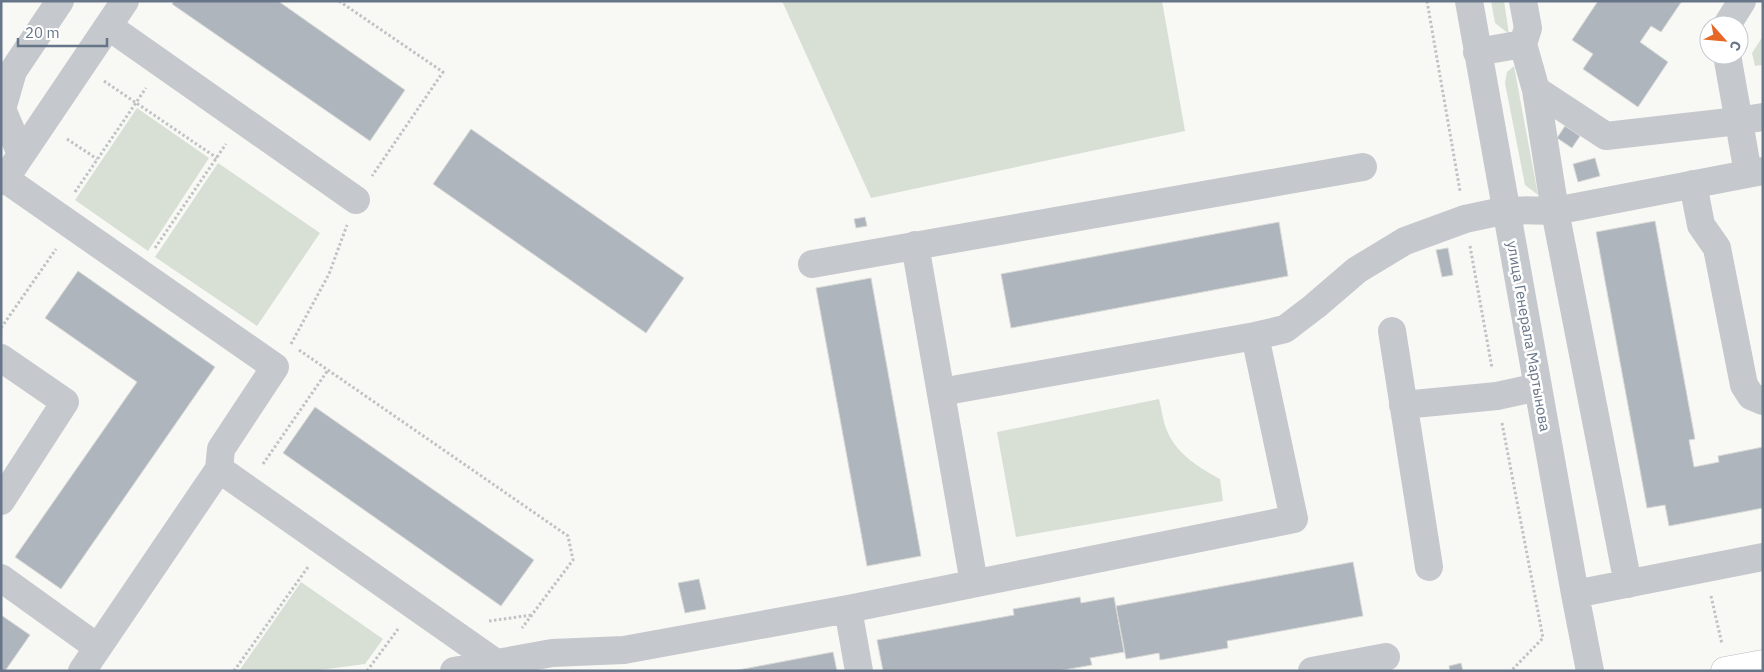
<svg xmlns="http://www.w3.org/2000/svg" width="1764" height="672" font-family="'IBM Plex Sans',sans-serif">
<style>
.green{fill:#d8e0d6}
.building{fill:#aeb5bc;stroke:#d9dad7}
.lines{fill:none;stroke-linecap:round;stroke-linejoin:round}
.major-casing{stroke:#b8bcc0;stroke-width:29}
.path{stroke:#c1c2c5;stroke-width:3;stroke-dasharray:2.5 2.5;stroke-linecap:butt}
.minor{stroke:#c5c8cc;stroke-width:28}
.major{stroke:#fff;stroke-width:28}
.labels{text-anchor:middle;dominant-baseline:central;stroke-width:5;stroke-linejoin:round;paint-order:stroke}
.street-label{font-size:15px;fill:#667587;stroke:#fff}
</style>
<rect width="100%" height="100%" fill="#f8f8f5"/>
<!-- green -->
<path class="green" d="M782,1H1162L1185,131L871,198Z
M1491,1H1504L1509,34L1495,23Z
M1763,36V65L1755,66L1752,53Z
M1514,66L1538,195L1525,185L1505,83L1507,72Z
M137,108L209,158L148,251L75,200Z
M218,163L320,233L257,326L155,257Z
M1159,399C1162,410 1163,423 1168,433C1178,455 1200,468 1220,479L1223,501L1016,537L997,432Z
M301,582L383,639L365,664L312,671H239Z"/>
<!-- building -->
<path class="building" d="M174,1H278L405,90L370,141L172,4Z
M1598,1H1682L1661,32L1651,26L1640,42L1668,62L1638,107L1583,69L1593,54L1572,40Z
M1565,126L1580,136L1572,148L1557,138Z
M471,129L684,278L646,333L433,184Z
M1595,158L1600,176L1578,182L1573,164Z
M865,217L867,226L856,228L854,219Z
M1655,221L1695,439L1689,440L1694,467L1719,462L1718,456L1763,447V508L1669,526L1665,505L1647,508L1596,232Z
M1279,222L1288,276L1011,328L1001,274Z
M1448,248L1453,275L1442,277L1436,250Z
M78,271L215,367L61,589L15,557L137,382L45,318Z
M871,278L921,556L867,566L816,288Z
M315,407L534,560L501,606L283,453Z
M1353,562L1363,616L1227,641L1228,648L1160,660L1159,653L1126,659L1116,606Z
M699,579L706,609L685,613L678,583Z
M1080,597L1081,603L1114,597L1124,652L1090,658L1092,665L1058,671H883L877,640L1014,615L1013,609Z
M1,615L30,635L5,671H1Z
M833,652L837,671H733Z
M1461,663L1463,671H1450L1449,666Z"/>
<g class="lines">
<!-- major casing -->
<g class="major-casing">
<path id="major" d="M1725,671L1763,664"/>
</g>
<!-- path -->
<path class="path" d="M339,1L443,72L372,176
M1427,1L1460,191
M104,81L217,158
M67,139L97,159
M75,192L146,88
M1470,246L1492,368
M155,248L226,144
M1,328L56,249
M291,344L329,274L347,225
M299,350L568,536L573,560L522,628
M1502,423L1543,638L1511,671
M263,464L328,370
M1711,596L1722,644
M489,621L532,615
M234,671L308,567
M367,671L398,629"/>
<!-- minor -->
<path class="minor" d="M1469,1L1575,594L1590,671
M1523,1L1528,28L1523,44L1536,90L1555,211L1628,584
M1727,25L1742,1
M108,26L356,200
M1477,52L1523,44
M1727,55L1748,173
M1536,90L1606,136L1738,121L1763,117
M21,154L2,109L13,71L60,1
M5,179L275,367L221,449L219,469L82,671
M1,181L5,179L125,1
M1693,184L1701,225L1717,248L1744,385L1751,396L1763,401
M915,245L974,583
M812,264L1363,167
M1392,331L1429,567
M1,358L65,402L1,501
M941,392L1255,336L1285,329L1315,306L1357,270L1405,241L1465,219L1507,210L1555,211L1763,171
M1403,405L1497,396L1538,387
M219,469L496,663
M1,578L97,647
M1575,594L1763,557
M848,609L859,671
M454,671L552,653L624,650L848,609L1294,519L1255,336
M1312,671L1386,657"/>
<!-- major -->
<use href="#major" class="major"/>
</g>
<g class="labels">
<!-- street labels -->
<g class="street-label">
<text transform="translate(1529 336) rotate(80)">улица Генерала Мартынова</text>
</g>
</g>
<!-- border -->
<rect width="1764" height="672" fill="none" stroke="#667587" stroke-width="5"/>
<!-- north arrow -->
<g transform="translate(1724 40) rotate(117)"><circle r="24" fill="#ffffff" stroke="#c2c8cf"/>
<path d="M0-4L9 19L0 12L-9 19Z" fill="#e66726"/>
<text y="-8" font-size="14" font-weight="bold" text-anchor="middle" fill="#667587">С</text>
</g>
<!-- scale -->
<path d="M18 38v8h89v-8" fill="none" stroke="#667587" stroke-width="2.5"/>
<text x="25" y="38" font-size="15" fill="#667587" stroke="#ffffff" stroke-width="4" paint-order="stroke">20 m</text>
</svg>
